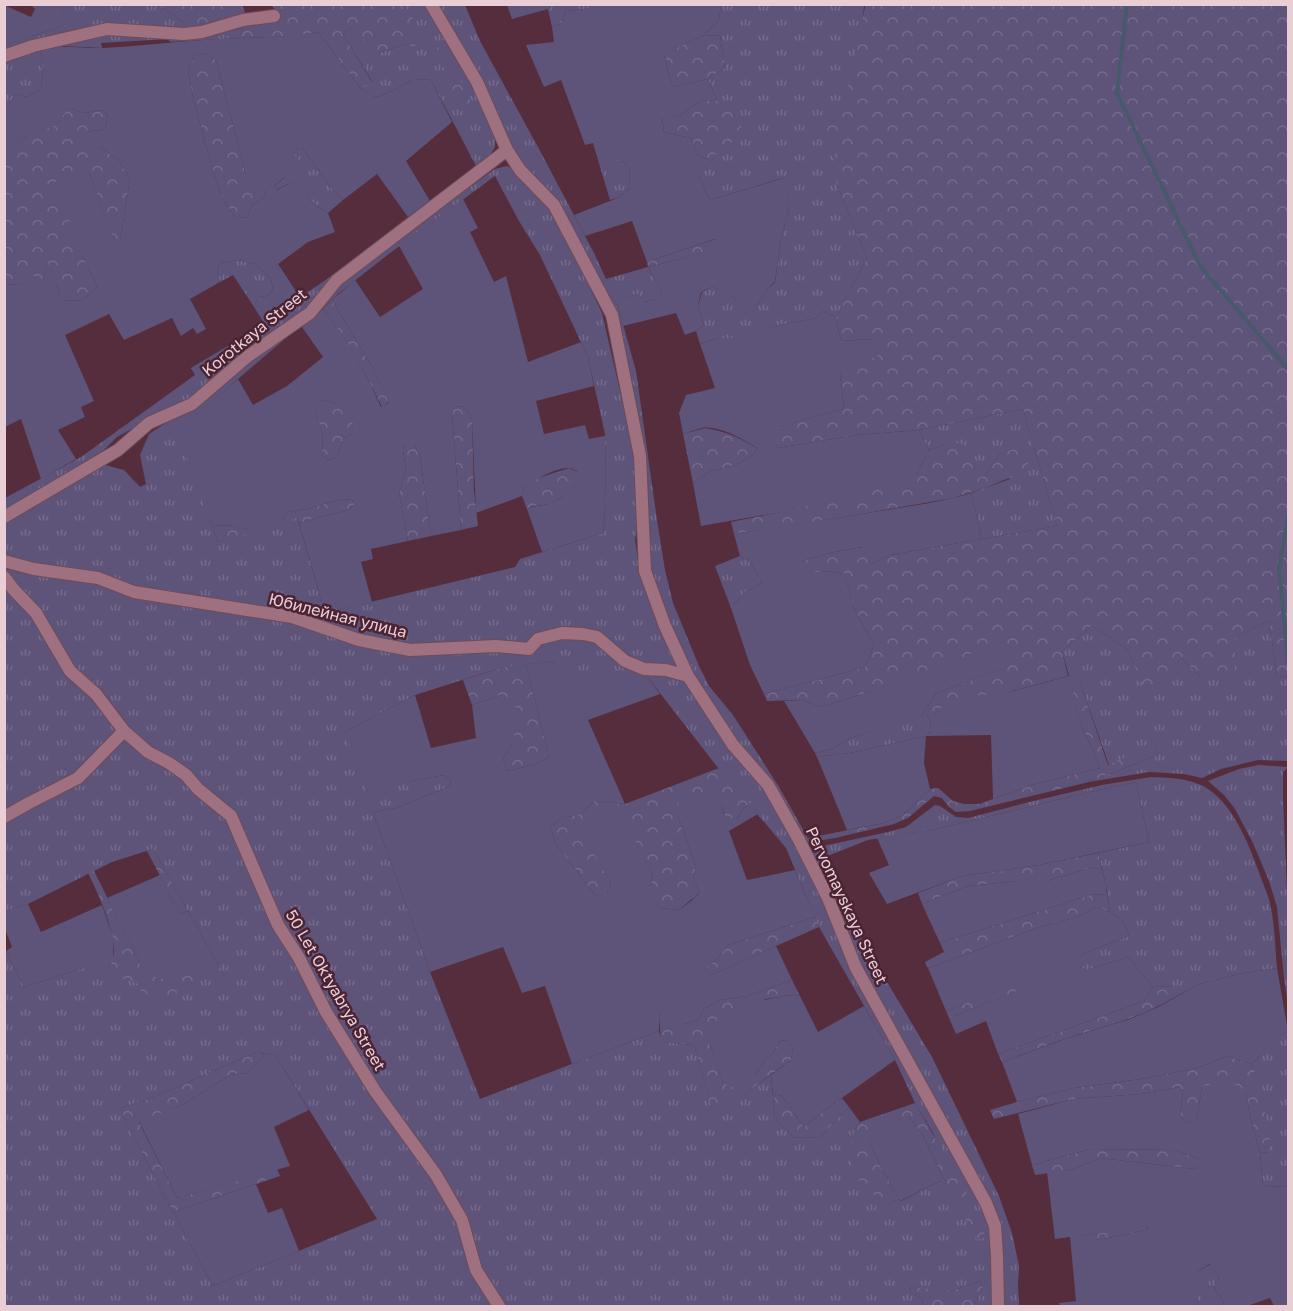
<svg xmlns="http://www.w3.org/2000/svg" width="1293" height="1311" font-family="'Golos Text',sans-serif">
<style>
.grass{fill:url(#grass-tufts);fill-rule:evenodd}
.forest{fill:url(#forest-crowns)}
.green{fill:#5e5379;fill-rule:evenodd}
.lines{fill:none;stroke-linecap:round;stroke-linejoin:round}
.stream{stroke:#475a6b;stroke-width:4}
.minor-casing{stroke:#6e4c59;stroke-width:14}
.minor{stroke:#9f7080;stroke-width:12}
.labels{text-anchor:middle;dominant-baseline:central;stroke-width:5;stroke-linejoin:round;paint-order:stroke}
.street-label{font-size:16px;fill:#e9ced6;stroke:#4b2332}
</style>
<defs>
<pattern id="grass-tufts" width="24" height="20" patternUnits="userSpaceOnUse" patternTransform="scale(1.5)"><rect width="24" height="20" fill="#5e5379"/><path d="M3 7l-1-3M5 7V3M7 7l1-3M15 17l-1-3M17 17v-4M19 17l1-3" fill="none" stroke="#756b8b"/></pattern>
<pattern id="forest-crowns" width="20" height="18" patternUnits="userSpaceOnUse" patternTransform="scale(1.5)"><rect width="20" height="18" fill="#5e5379"/><path d="M2 6a3 3 0 1 1 6 0M12 15a3 3 0 1 1 6 0" fill="none" stroke="#756b8b"/></pattern>
</defs>
<rect width="100%" height="100%" fill="#562d3d"/>
<!-- grass -->
<path class="grass" d="M60,5H158L194,30L106,27L5,53L4,45L47,31L67,24Z
M404,5H427L477,90L495,132V147L487,160L307,308L261,339L196,394L181,404L148,420L117,437L96,458L5,511V498L81,457L195,375L191,368L241,338L327,279L476,166L431,80L415,79L392,91L380,96L372,97L370,93L361,89L372,81L343,34L351,27L379,53L406,44L413,18Z
M437,5H465L480,41L539,149L594,253L606,279L648,267L662,293L658,299L644,302L637,294L617,303L636,371L657,520L665,570L673,603L699,666L709,686L733,715L779,787L810,842L806,843L735,744L692,673L668,624L650,570L615,315L590,265L521,167Z
M553,5H598L585,9L566,11L562,23L552,27L548,9Z
M721,5H864L856,108L835,135V180L867,258L836,317L823,311L816,318L774,326L753,338H718L700,344L696,331L704,325L698,306L702,292L712,287L725,291L740,303L756,307L767,290L775,282L781,240L789,206L783,178L710,200L698,174V155L712,161L716,151L726,145L725,101H717L708,79L725,68L720,36L704,35L719,20Z
M244,25L239,38L170,42L168,39L101,43L102,48L65,46L40,51L44,64L41,89L27,97L16,94L9,104L5,106V58L108,31L184,36Z
M298,147L304,150L330,186L343,200L328,213L318,207L309,199L304,190L290,183L276,190L274,186L284,178L294,153Z
M598,160H620L629,167L630,188L620,197L610,200Z
M507,166L514,170L545,204L561,227L602,313L629,430L637,478L638,523L635,540L640,573L662,632L772,799L963,1167L991,1228L995,1306H973L983,1289L980,1281L954,1290L941,1292L910,1286L911,1292L923,1300L922,1306H5V952L6,951L24,987L83,968H220L153,849L112,862L28,904L5,911V524L105,465L124,470L140,487L146,484L140,455L149,434L169,421L344,280L421,222L495,169ZM495,176L519,221L540,255L588,357L605,434L606,500L603,533L520,559L515,567L325,613L297,517L218,542L211,523L181,428L287,337L317,315L339,293L390,253ZM554,661L558,675H646L715,764L786,848L819,927L895,1060L915,1103L933,1133L961,1210L944,1179L901,1201L899,1199L885,1206L854,1131L860,1122L849,1107L819,1138L804,1137L794,1138L775,1118L771,1075L714,1115L694,1045L662,1042L659,1031L480,1099L430,972L373,812L396,808L450,786L451,780L444,775L411,781L345,732L415,695L503,667ZM259,1051L264,1054L274,1053L377,1219L213,1286L173,1212L124,1118L121,1108L154,1097Z
M238,260L255,264L271,279L273,290L267,296L258,297L254,307L233,275L220,282L217,272L219,263Z
M1023,409L1057,526L982,539L971,493L1010,479L1000,453L987,474L980,479L948,444L929,450L919,430Z
M740,556L749,560L762,583L745,592L731,608L715,566Z
M1269,620L1277,676L1288,677V761L1258,760L1221,769L1202,778L1184,774L1149,772L1089,782L1158,755L1155,745L1109,765L1080,682L1069,676L1062,651L1092,626L1127,649L1148,696L1159,691L1181,658L1201,677L1235,669V638Z
M927,715L930,721L931,731L926,736L850,753L817,757L815,753L833,749L850,738Z
M1259,765L1288,767L1283,772V797L1287,893L1288,909V1005L1284,978L1277,907L1269,881L1253,843L1235,809L1224,795L1208,781L1239,769Z
M1151,777C1170,778 1192,778 1208,789C1236,807 1252,853 1263,883C1265,890 1269,897 1270,904C1275,925 1275,947 1277,968L1239,974L1199,984L1173,998V986L1153,987L1128,957L1087,970L1073,963L1084,953L1129,936L1124,922L1110,912L1106,885L1098,853L1149,842L1136,782L1103,789L936,829L868,840L820,859L822,864L829,873L850,918L872,957L932,1057L999,1196L1012,1233L1019,1266L1018,1285L1019,1306H1001L997,1225L858,966L809,849L888,832L906,827L935,805L940,806L956,817L968,818L1029,802L1102,785Z
M1288,1031V1187L1263,1186L1260,1153L1268,1152L1256,1074L1251,1064L1260,1056L1267,1041Z
M1211,1264L1219,1277L1215,1290L1224,1302L1222,1306H1200L1196,1297V1272Z"/>
<!-- forest -->
<path class="forest" d="M158,5H242L245,12L238,18L194,30Z
M272,5H404C417,22 418,25 415,47L406,44L378,53L351,27L343,34L372,82L361,89L318,32L296,36L239,38L244,25L280,18Z
M864,5H1288V680V677L1277,676L1269,620L1235,638V669L1218,681L1201,677L1181,658L1159,692L1148,697L1127,649L1092,626L1062,651L1068,676L1077,677L1080,682L1108,765L1155,744L1158,755L1089,782L970,811L956,812L949,807L942,798L934,796L908,818L894,824L835,838L810,842L808,838L884,823L903,815L930,789L938,788L953,801L964,804H979L1035,784L1100,768L1088,739L1081,726L1068,676L939,711L920,718L936,693L1009,666L869,692L821,707L802,700L767,701L764,694L865,667L874,645L853,607L845,574L828,571L798,575V562L829,553L863,547L870,564L890,555L1057,526L1023,409L919,430L857,435L777,448L772,428L844,409L840,373L872,339L841,341L836,317L867,258L835,180V136L820,143L812,126L856,108L848,85L865,7Z
M704,35L720,36L725,68L708,79L673,87L668,73L665,56L678,47Z
M430,41L445,53L470,97V109H459L448,73L435,56Z
M205,53L216,60L246,175L266,189L265,197L252,205L247,217L236,218L223,200L214,175L193,98L188,70L194,55Z
M702,100L725,101L738,120L746,136L726,145L717,151L712,161L698,155L691,138L664,132L662,117L679,116Z
M68,108L85,113L101,110L108,114L105,129L87,132L100,147L118,159L130,179L120,241H114L89,172L82,254L97,287L83,300L61,301L58,288L47,264L43,282L21,285L5,284L4,150L27,137Z
M716,239L719,248L686,258L648,267L647,262Z
M332,300L374,370L389,402L382,407C365,372 347,339 323,309Z
M325,400L335,403L348,413L354,424L352,434L344,438L337,457L328,460L322,455C322,447 324,436 321,429C317,418 314,416 316,404Z
M462,406L469,412L472,420L474,491L478,526L461,530L452,414L454,407Z
M705,428C727,432 739,437 758,449L750,457L736,465L710,471L693,483L683,434Z
M960,443L974,454L980,478L987,474L1000,453L1015,449L1028,460V470L985,488L953,498L792,526L734,534L731,522L776,513L917,473L929,450L948,444Z
M406,444H414L420,456L431,536L408,541L399,493L406,471L403,449Z
M569,468L578,472V482L566,495L550,504L534,506L527,509L522,496L524,487L535,479Z
M342,499L352,500L355,505L348,510L299,523L297,518L281,523L287,512L307,509Z
M235,525L255,532L218,542L212,526Z
M526,664L549,757L534,765L507,771L503,759L512,743L501,695L472,705L463,680L503,667Z
M719,768L750,804L743,809L737,818H725L722,806L677,814L696,866L693,880L700,892L679,910L661,908L649,901L650,887L653,875L641,853L600,863L611,883L606,897L594,894L557,846L550,827L561,818L577,815L583,812L594,801L625,804Z
M153,849L188,911L180,914L147,851Z
M1098,853L1102,870L1093,867L1047,881H1018L968,886L922,904L918,893L962,876L1039,865Z
M94,871L143,969L159,979L197,972L202,980L186,989L148,1004L137,983L105,974C107,970 110,966 112,961C120,940 98,893 88,873Z
M1107,894L1110,912L1096,907L1077,917L1040,927L928,968L925,962L944,952L940,943L1090,895Z
M815,917L819,927L711,975L703,970L718,958L728,945Z
M1029,978L1031,986L949,1018L946,1011Z
M792,980L799,994L765,999L710,1044L723,1083L755,1075L765,1060L772,1054L780,1041L788,1040L793,1048L791,1060L714,1116L694,1045L661,1042L659,1016L664,1007L685,1024L698,1020L704,1009L720,1000L747,996Z
M1173,986V998C1144,1016 1110,1025 1077,1035C1052,1043 1027,1053 1002,1062L998,1054L1144,1001L1153,987Z
M259,1051L263,1054L262,1059L247,1073L230,1075L184,1104L139,1122L177,1198L277,1169L280,1176L173,1212L124,1118L121,1108L154,1097Z
M1228,1056L1251,1064L1256,1074L1270,1136L1268,1152L1260,1153L1249,1112L1246,1092L1202,1086L1197,1120L1187,1123L1180,1117L1183,1091L1179,1087L1141,1094L1073,1099L994,1119L990,1110L1017,1102L1074,1088L1148,1078L1197,1068Z
M773,1094L782,1096L804,1127L818,1115L842,1098L849,1107L819,1138L804,1137L794,1138L775,1118Z
M915,1103L970,1199L986,1238L976,1239L948,1187L922,1134L909,1117L869,1141L881,1167L899,1199L885,1206L855,1176L850,1154L854,1131L860,1122Z
M1090,1149L1174,1150L1200,1159L1206,1164L1194,1169L1100,1158L1071,1170L1035,1175L1032,1165Z
M1148,1225L1146,1230L1103,1239L1080,1242V1236Z
M980,1281L983,1289L973,1306H922L923,1300L911,1292L910,1286L941,1291L954,1290Z"/>
<!-- green -->
<path class="green" d="M598,4L721,5L719,20L704,35L678,47L665,57L668,73L673,87L708,79L717,101L702,100L679,116L662,118L664,132L691,138L698,155V174L710,200L784,178L789,206L781,240L775,281L767,290L756,307L747,313C738,299 728,292 712,287L701,292L698,306L704,325L696,331L685,335L676,313L623,326L617,302L637,294L645,302L657,299L662,293L648,267L686,258L718,247L715,239L647,262L632,221L585,236L574,215L620,197L630,188L629,167L620,160H598L593,143L585,145L561,80L544,87L526,45L554,42L552,27L562,23L566,11L585,9Z
M4,5L31,17L35,9L31,5H60L68,24L5,45Z
M507,5V4L553,5L548,9L512,19Z
M318,32L361,89L371,93L372,97L380,96L392,91L415,79L431,80L452,122L406,161L430,201L408,217L377,174L343,200L330,186L304,150L297,148L294,154L301,163L274,186L277,190L290,183L301,182L309,199L318,207L328,213L335,232L308,242L278,264L300,297L264,323L254,307L258,297L267,296L273,290L271,279L255,264L238,260L219,263L217,272L220,282L190,299L206,329L197,334L193,328L181,336L172,318L124,340L109,314L65,335L94,401L81,407L85,417L58,430L76,459L41,479L21,419L5,427L4,284L21,285L31,274L43,282L47,263L52,270L62,301L83,300L97,287L82,254L55,182L89,172L114,240L120,241L130,179L118,159L100,147L89,150L82,140L87,132L105,129L108,114L101,110L85,113L68,108L57,125L27,137L5,150V106L9,104L16,94L27,97L41,89L44,65L40,51C61,43 82,49 104,48C142,46 180,41 218,39C252,37 285,38 318,32ZM205,53L216,60L246,175L254,188L266,189L265,197L252,205L247,217L236,218L223,200L214,175L193,98L188,70L194,55Z
M463,199L478,228L470,232L494,282L506,276L528,362L581,342L588,357L594,386L536,401L544,434L585,425L589,439L605,436L606,500L603,533L542,552L527,509C535,505 543,506 551,503C562,499 570,491 578,482V472C575,470 572,468 569,468C557,467 534,480 524,487L522,496L476,513L472,420L469,412L462,406L454,407L452,414L461,530L431,536L420,456L414,444H406L403,449L406,471L399,493L408,541L371,549L373,559L361,562L372,602L325,613L299,523L348,510L355,505L352,500L342,499L307,509L287,512L281,523L255,532L234,525L212,526L178,434L181,428L192,418L238,379L253,405L287,386L323,357L302,327L323,309C348,340 365,371 381,407L389,403L374,370L332,300L355,280L380,317L423,289L399,246ZM325,400L335,403L347,413L353,424L352,434L344,438L337,457L328,460L322,455C322,447 324,436 321,428C317,418 314,416 317,404Z
M823,311L836,317L841,341L872,339L878,356L840,373L844,409L773,428L777,448L857,435L919,430L929,450L917,473L890,486L776,513L701,526L693,483L710,471L736,465L750,457L758,449C745,440 718,425 702,428C696,430 689,432 683,434L679,413L686,395L715,388L700,344L718,338L753,337L774,326L816,318Z
M971,493L982,539L890,555L870,564L862,547L829,553L798,562V574L828,571L845,574L853,607L874,645L865,667L764,694L750,665L731,608L745,592L762,583L749,560L740,556L734,534C783,527 832,519 880,511C911,506 942,502 971,493Z
M1006,641L1010,666L936,693L920,718L850,738L833,749L815,753L784,701L802,700L821,707L869,692Z
M554,661L559,675H646L660,694L588,720L625,804L594,801L583,812L577,815L561,818L550,827L557,846L594,894L606,896L611,883L585,838V823L600,809L616,816L627,826L653,875L650,887V901L661,908L679,910L691,901L700,892L693,880L696,866L677,814L679,801L709,791C722,799 721,804 725,818H737L743,809L750,804L758,814L729,831L747,880L795,870L815,917L728,945L718,958L704,970L711,975L776,946L792,980L747,996L720,1000L704,1009L698,1020L685,1024L673,1022L664,1008L659,1016V1031L572,1064L545,986L522,993L503,947L430,972L373,812L396,808L450,786L451,780L444,775L411,781L366,792L345,732L415,695L431,748L476,738L472,705L501,695L510,698L520,714L512,743L503,759L507,771L534,765L549,757L526,664Z
M1069,676L1081,726L1088,739L1100,768L1035,784L993,799L991,735L926,736L924,763L930,789L903,815L884,823L847,830L817,757L850,753L926,736L931,731L930,721L927,715L939,711L945,700L1013,691Z
M1136,782L1149,842L1039,865L962,876L887,904L869,873L889,865L877,838L936,829L1103,789Z
M1093,867L1102,870L1106,885L1107,894L1090,895L940,943L922,904L968,886L1018,881H1047Z
M160,875L180,914L188,911L220,968L202,980L197,972L159,979L143,969L107,898Z
M28,904L41,932L102,905L113,937V960L105,974L83,968L24,987L6,951L12,947L5,929L4,911Z
M1096,907L1110,912L1124,922L1129,936L1084,953L1074,963L1087,970L1128,957L1153,987L1144,1001L998,1054L986,1021L956,1034L949,1018L1030,986L1029,979L946,1011L928,968L1040,927L1077,917Z
M1277,968L1288,1031L1268,1041L1260,1056L1251,1064L1228,1056L1197,1068L1148,1078L1074,1088L1017,1102L1002,1062L1065,1039L1130,1019L1158,1007L1199,984L1239,974Z
M799,994L818,1032L864,1006L895,1060L818,1115L804,1127L782,1096L773,1094L771,1075L791,1060L793,1048L788,1040L780,1041L772,1054L765,1060L755,1075L732,1087L723,1083L716,1064L707,1032C711,1028 715,1022 720,1018C743,1002 773,998 799,994Z
M274,1053L309,1110L274,1127L290,1166L177,1198L139,1121L184,1104L230,1075L247,1073L262,1059L263,1054Z
M1220,1084L1238,1085L1246,1092L1249,1112L1260,1153L1263,1186L1288,1187V1306H1274L1270,1298L1247,1306H1222L1224,1302L1215,1290L1219,1277L1210,1264L1196,1272V1297L1200,1306H1060L1059,1303L1076,1301L1070,1237L1055,1239L1047,1172L1071,1170L1100,1158L1194,1169L1205,1164L1200,1159L1174,1150L1090,1149L1032,1165L1018,1114L1073,1099L1141,1094L1179,1087L1183,1091L1180,1117L1187,1123L1197,1119L1202,1086ZM1148,1226L1146,1230L1103,1239L1080,1241V1236Z
M909,1117L922,1134L944,1179L900,1201L881,1167L869,1141L873,1129L890,1121Z
M256,1184L268,1213L282,1208L299,1251L213,1286L173,1212Z"/>
<g class="lines">
<!-- stream -->
<path class="stream" d="M1127,4L1117,93L1200,266L1288,369
M1288,518L1279,568L1288,661"/>
<!-- minor casing -->
<g class="minor-casing">
<path id="minor" d="M431,4L477,82L507,150L520,170L554,205L612,315L640,456L645,571L665,626L688,676L733,745L768,785L799,840L828,898L856,968L986,1203L995,1226L997,1256L998,1306
M4,56L33,46L107,29L184,34L202,32L243,20L274,16
M4,517L118,450L149,423L192,404L248,356L310,313L337,280L507,150
M4,561L34,569L98,578L134,592L292,617L359,640L410,650L496,646L529,649L538,639L562,633L583,634L597,637L625,661L644,669L666,670L688,676
M4,577L14,590L36,613L70,671L96,694L124,731L148,752L169,763L186,775L198,789L231,816L278,925L299,958L326,1012L375,1091L436,1175L462,1220L476,1270L499,1306
M4,817L29,803L78,778L124,731"/>
</g>
<!-- minor -->
<use href="#minor" class="minor"/>
</g>
<g class="labels">
<!-- street labels -->
<g class="street-label">
<text transform="translate(254 332) rotate(-39)">Korotkaya Street</text>
<text transform="translate(338 615) rotate(14)">Юбилейная улица</text>
<text transform="translate(847 905) rotate(65)">Pervomayskaya Street</text>
<text transform="translate(336 990) rotate(60)">50 Let Oktyabrya Street</text>
</g>
</g>
<!-- border -->
<rect width="1293" height="1311" fill="none" stroke="#e9ced6" stroke-width="12"/>
</svg>
